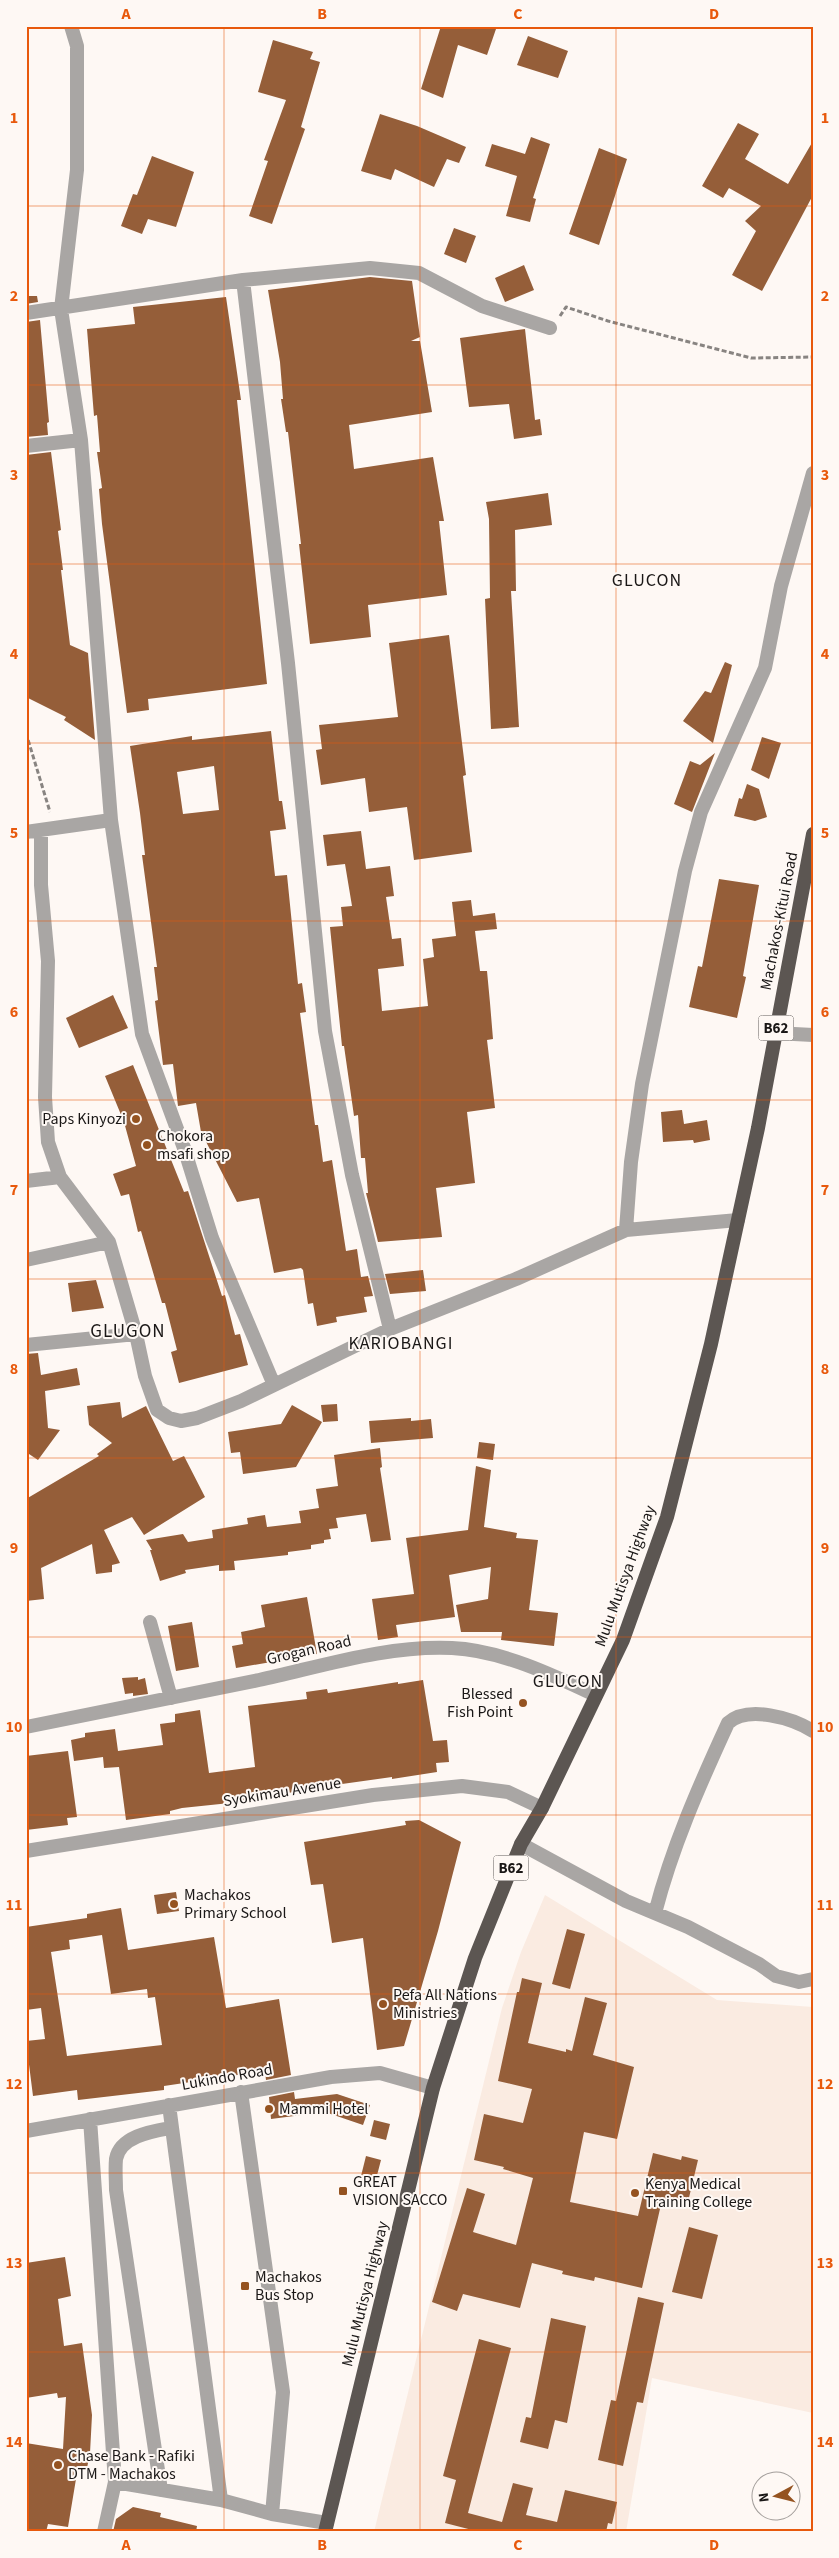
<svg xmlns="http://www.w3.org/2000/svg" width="839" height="2558" font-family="'Source Sans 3',sans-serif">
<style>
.built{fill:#faebe1}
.building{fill:#955e39;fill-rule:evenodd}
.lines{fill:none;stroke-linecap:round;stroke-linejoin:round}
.path{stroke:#888481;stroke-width:3;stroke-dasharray:5 2.5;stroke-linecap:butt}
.minor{stroke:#a9a6a4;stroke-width:14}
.trunk{stroke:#5c5652;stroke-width:14}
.grid{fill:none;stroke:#e8590c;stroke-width:1;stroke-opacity:0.55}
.poi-dot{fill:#955320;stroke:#fef8f4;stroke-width:2}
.labels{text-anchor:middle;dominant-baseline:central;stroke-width:4;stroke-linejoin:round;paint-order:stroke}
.shield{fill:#fef8f4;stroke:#5e5a59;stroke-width:1}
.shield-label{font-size:15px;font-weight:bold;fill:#1a1716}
.street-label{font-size:16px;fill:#1a1716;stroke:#fef8f4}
.poi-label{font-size:16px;fill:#1a1716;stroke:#fef8f4;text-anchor:start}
.neighbourhood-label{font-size:18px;letter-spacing:1px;fill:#1a1716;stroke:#fef8f4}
.quarter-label{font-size:19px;letter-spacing:1px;fill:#1a1716;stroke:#fef8f4}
.neatline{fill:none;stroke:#e8590c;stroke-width:2}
.grid-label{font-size:16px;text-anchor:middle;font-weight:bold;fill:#e8590c}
</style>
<rect width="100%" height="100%" fill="#fef8f4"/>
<!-- built -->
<path class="built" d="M545,1895L717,2000L813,2007V2413L652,2378L626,2532H374L502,2008L521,1952Z"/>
<!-- building -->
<path class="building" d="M441,26H487L496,29L487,55L458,45L443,98L421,89Z
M528,36L568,51L558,78L517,65Z
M273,40L313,52L310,59L320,62L301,127L305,129L272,224L249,216L268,161L264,160L286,100L258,92Z
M380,114L417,126L466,147L459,163L447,159L434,187L395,169L391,180L361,171Z
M738,123L759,134L745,159L788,184L813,141V195L762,291L732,275L756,231L745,221L761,206L729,188L723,198L702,186Z
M531,137L550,144L533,198L536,199L530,222L506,216L517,176L485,166L492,144L525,154Z
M599,148L627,159L599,245L569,234Z
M152,156L194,172L176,227L148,219L142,234L121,226L133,194L137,195Z
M454,228L476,236L466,263L444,254Z
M524,265L534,290L505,302L495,278Z
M370,277L412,281L420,337L411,341H420L432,412L349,425L354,469L433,457L444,521H439L447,595L368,605L371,637L310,644L299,544H301L288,432H286L281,399H283L280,362L268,290Z
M26,296H37L38,302L26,304Z
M226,297L241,400H237L267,684L148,699L149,710L127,713L102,524L99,489L102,488L97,452H100L97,415L94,416L87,329L135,324L133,307Z
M40,320L49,422L47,423L48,435L26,437V322Z
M525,329L535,420L540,419L542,435L514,439L509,404L469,407L460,338Z
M51,452L61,530L58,531L63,570H61L70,645L88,653L95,740L64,720L66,717L26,697V455Z
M548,493L552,525L515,530L516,591H511L519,727L491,729L485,599L490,598L489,519L486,502Z
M449,635L462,743L466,775L463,776L472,852L414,860L407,807L369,812L365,778L321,785L316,750L322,749L319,725L398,717L389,643Z
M725,662L732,665L713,743L683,721L705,691L711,693Z
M271,731L279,801H282L286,829L270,831L275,876L287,875L298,984L302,983L306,1012L300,1013L315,1125H318L323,1162L332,1160L346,1251L357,1249L361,1277L368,1276L373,1296L364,1297L367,1312L336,1317L337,1322L317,1326L313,1303L308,1304L303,1270L301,1268L274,1273L259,1198L237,1202L201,1132L196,1103L178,1106L173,1064L163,1065L155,1001L158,1000L154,967H157L142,855H145L140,813L130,746L192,736V740ZM214,766L219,810L183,814L177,772Z
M762,737L781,743L769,779L751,770Z
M715,753L692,812L674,804L690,761L700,765Z
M747,784L759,789L767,817L755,821L734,816L739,798L742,799Z
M361,831L366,869L390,866L394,896L386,897L392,939L401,938L404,966L378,969L382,1011L428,1006L423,959L434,957L432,939L456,936L452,902L471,900L473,916L495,913L497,929L475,931L480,971H487L490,1003L493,1039L487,1040L495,1108L467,1112L475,1183L436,1188L442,1237L378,1242L366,1193H368L365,1158H361L358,1115L354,1116L344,1046H342L330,927L343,926L341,907L352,906L345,864L327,866L323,835Z
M719,879L759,885L743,976L746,977L737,1018L689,1007L698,966L702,967Z
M113,995L128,1028L79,1048L66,1018Z
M133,1065L184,1192L188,1191L222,1296L225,1295L235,1335L240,1334L248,1365L179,1383L171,1352L177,1350L165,1303H162L141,1231L138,1232L129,1194L121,1196L113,1174L136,1166L124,1122L105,1076Z
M682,1110L684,1124L707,1120L710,1140L694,1143L693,1140L663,1142L661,1112Z
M423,1270L426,1291L390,1294L385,1274Z
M96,1280L104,1308L72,1312L68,1283Z
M38,1353L41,1375L77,1368L80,1385L45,1391L48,1428L60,1430L38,1460L26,1452V1354Z
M120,1402L122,1418L146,1406L173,1461L184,1456L205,1497L144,1535L132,1517L104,1530L120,1563L112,1565V1572L96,1574L92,1544L41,1568L44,1599L26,1601V1499L99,1456L97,1454L112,1443L89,1425L87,1406Z
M337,1404L338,1421L323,1422L321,1405Z
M292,1405L322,1422L296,1467L243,1474L240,1452L231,1453L228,1432L281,1424Z
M411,1418V1421L431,1419L433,1438L371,1443L369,1421Z
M479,1442L495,1444L493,1460L477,1458Z
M380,1448L382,1467L380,1468L391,1540L371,1542L366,1514L336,1518L338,1528L329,1529L331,1539L324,1540V1543L311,1545V1549L288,1552V1555L234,1561L235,1570L219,1571V1565L185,1570L186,1573L160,1581L150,1550H152L146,1540L183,1534L188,1542L213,1538L212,1530L248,1524L247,1518L265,1515L267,1527L301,1523L299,1511L319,1508L316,1489L338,1486L334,1455Z
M476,1466L491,1470L484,1527L517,1533L516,1538L538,1540L529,1610L558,1613L554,1646L501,1640L502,1632H461L456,1605L488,1599L491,1567L449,1575L455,1617L396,1625L398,1637L378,1640L372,1599L414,1594L406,1538L468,1530Z
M307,1597L317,1654L236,1668L232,1646L243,1644L241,1632L265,1627L261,1605Z
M192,1622L199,1667L176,1671L168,1626Z
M138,1677V1680L145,1678L148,1694L133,1696V1693L125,1694L122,1678Z
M423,1680L433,1741L447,1740L449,1762L436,1763L437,1772L392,1779V1777L342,1784V1786L249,1798V1801L182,1808L170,1811V1814L126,1820L119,1767L104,1768L103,1757L74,1761L71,1740L85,1737V1733L115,1729L118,1751L163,1745L160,1724L175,1722V1714L200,1710L209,1773L255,1767L248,1706L307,1699L306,1692L327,1689L328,1693L398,1682V1684Z
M68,1751L77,1817L67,1818L68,1825L26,1830V1756Z
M419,1820L461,1842L438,1931L404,2046L377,2050L363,1938L332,1943L323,1884L311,1885L304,1842L406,1825L405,1821Z
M176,1892L179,1911L157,1914L154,1895Z
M121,1908L128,1950L214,1937L226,2008L279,1999L291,2075L266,2080L265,2071L164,2086V2090L78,2100L77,2090L33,2096L26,2041L45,2039L41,2008L26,2010V1927L87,1918V1914ZM102,1935L111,1994L147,1989L148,1998L155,1997L162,2045L67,2056L51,1952L70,1949L69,1940Z
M567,1929L585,1934L570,1989L552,1984Z
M522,1978L542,1983L528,2043L566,2052V2049L572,2051L585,1997L607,2003L593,2055L634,2067L617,2139L584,2132L570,2202L638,2216L653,2153L681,2160L682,2156L698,2160L687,2206L662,2200L642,2288L595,2277L594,2281L562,2274L563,2271L532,2263L520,2308L463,2294L457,2311L432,2302L467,2188L485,2194L473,2232L516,2245L533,2178L503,2169L504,2167L474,2160L484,2114L523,2123L532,2089L498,2081L517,1992H519Z
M294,2092L295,2099L337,2094L370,2105L363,2125L325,2112L271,2119L269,2097Z
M374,2120L390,2124L386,2140L370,2136Z
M366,2156L381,2160L375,2183L360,2180Z
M689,2227L718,2235L702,2299L672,2292Z
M65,2257L71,2296L58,2299L64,2346L82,2343L92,2415L90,2453L87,2468L78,2467L68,2527L48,2524L46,2532H26V2443L63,2449L66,2397L58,2398L57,2393L26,2398V2263Z
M638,2297L664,2303L643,2403L637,2402L623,2466L598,2460L611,2400L616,2401Z
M551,2318L586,2326L567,2423L555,2420L548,2449L520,2442L526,2417L531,2418Z
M479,2339L511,2348L468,2513L502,2522L513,2483L533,2488L526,2515L557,2522L565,2490L617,2502L612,2524L608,2523L606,2532H480L445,2523L456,2480L443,2476Z
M133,2507L161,2513L160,2517L197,2526L196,2532H113L116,2519Z"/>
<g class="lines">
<!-- path -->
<path class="path" d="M560,316L566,307L608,321L751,358L813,357
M26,733L50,812"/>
<!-- minor -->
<path class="minor" d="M71,26L77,46V170L61,309L81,440L111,820L142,1034L184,1148L212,1238L274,1385
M243,280L288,663L325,1031L352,1175L390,1329
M26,313L243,280L370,268L419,273L482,306L550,328
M26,446L81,440
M41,830V885L48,961L45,1097L48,1142L60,1177L109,1242L136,1334
M26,832L111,820
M775,1033L813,1035
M26,1181L60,1177
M738,1220L626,1230L631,1162L642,1084L685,871L701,812L765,668L781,586L813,473
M26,1260L109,1242
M26,1345L136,1334L145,1376L157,1410L169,1418L181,1421L197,1418L241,1401L390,1329L516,1279L626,1230
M150,1622L171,1698
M26,1727C104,1711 182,1696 259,1680C323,1666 387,1645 452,1648C500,1650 553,1675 595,1695
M521,1844L626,1901L688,1927L759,1964L776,1976L799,1982L813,1979
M26,1851L373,1795L462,1786L508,1792L542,1808
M655,1913C672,1847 699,1786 728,1723C748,1705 792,1718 813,1731
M241,2092L283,2392L272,2514
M169,2105L221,2500
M90,2119L115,2482
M26,2131L331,2077L380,2073L433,2088
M161,2490L116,2190C116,2180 115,2169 116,2159C120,2136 153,2131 170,2128
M104,2532L115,2482L221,2500L272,2514L327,2523"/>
<!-- trunk -->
<path class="trunk" d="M325,2532L433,2088L475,1958L521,1844L542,1808L623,1640L667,1517L711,1344L758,1128L813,834"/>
</g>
<!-- grid -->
<path class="grid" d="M224,26V2532M420,26V2532M616,26V2532M26,206H813M26,385H813M26,564H813M26,743H813M26,921H813M26,1100H813M26,1279H813M26,1458H813M26,1637H813M26,1815H813M26,1994H813M26,2173H813M26,2352H813"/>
<!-- markers -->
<g class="poi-dot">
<circle cx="136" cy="1119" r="5"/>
<circle cx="147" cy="1145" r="5"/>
<circle cx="523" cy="1703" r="5"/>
<circle cx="174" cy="1904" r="5"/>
<circle cx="383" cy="2004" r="5"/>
<circle cx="269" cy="2109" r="5"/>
<rect x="338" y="2186" width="10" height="10" rx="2.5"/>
<circle cx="635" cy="2193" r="5"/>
<rect x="240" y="2281" width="10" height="10" rx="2.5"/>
<circle cx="58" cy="2465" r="5"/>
</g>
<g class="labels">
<!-- shield labels -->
<g class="shield">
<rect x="758.5" y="1015.5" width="35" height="25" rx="4"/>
<rect x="493.5" y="1855.5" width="35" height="25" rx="4"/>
</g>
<g class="shield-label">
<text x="776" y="1028">B62</text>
<text x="511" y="1868">B62</text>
</g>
<!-- street labels -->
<g class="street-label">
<text transform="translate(779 921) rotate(-79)">Machakos-Kitui Road</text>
<text transform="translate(625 1576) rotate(-70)">Mulu Mutisya Highway</text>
<text transform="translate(309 1650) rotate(-13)">Grogan Road</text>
<text transform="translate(282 1792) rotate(-9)">Syokimau Avenue</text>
<text transform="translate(227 2077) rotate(-10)">Lukindo Road</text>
<text transform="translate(365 2294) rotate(-76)">Mulu Mutisya Highway</text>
</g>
<!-- poi labels -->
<g class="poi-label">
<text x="126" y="1119" text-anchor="end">Paps Kinyozi</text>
<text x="157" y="1136">Chokora<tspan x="157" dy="18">msafi shop</tspan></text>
<text x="513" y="1694" text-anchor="end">Blessed<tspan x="513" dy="18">Fish Point</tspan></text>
<text x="184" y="1895">Machakos<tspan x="184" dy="18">Primary School</tspan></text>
<text x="393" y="1995">Pefa All Nations<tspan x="393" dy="18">Ministries</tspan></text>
<text x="279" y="2109">Mammi Hotel</text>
<text x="353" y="2182">GREAT<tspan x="353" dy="18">VISION SACCO</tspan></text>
<text x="645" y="2184">Kenya Medical<tspan x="645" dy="18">Training College</tspan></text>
<text x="255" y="2277">Machakos<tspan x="255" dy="18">Bus Stop</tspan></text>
<text x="68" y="2456">Chase Bank - Rafiki<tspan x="68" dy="18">DTM - Machakos</tspan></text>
</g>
<!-- neighbourhood labels -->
<g class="neighbourhood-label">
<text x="647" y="580">GLUCON</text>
<text x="401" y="1343">KARIOBANGI</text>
<text x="568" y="1681">GLUCON</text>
</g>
<!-- quarter labels -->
<g class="quarter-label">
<text x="128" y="1331">GLUGON</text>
</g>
</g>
<!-- border -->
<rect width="839" height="2558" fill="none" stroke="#fef8f4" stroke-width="55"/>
<!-- north arrow -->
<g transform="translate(776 2496) rotate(263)"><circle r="24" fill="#fef8f4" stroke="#a39e9b"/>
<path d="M0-4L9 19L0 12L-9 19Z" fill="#955320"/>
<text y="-8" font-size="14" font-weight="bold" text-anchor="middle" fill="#1a1716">N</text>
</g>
<rect x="28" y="28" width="784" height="2502" class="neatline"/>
<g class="grid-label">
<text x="126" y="19">A</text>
<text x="322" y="19">B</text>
<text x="518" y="19">C</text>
<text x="714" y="19">D</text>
<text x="14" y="123">1</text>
<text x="825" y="123">1</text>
<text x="14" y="301">2</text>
<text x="825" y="301">2</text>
<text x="14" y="480">3</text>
<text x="825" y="480">3</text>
<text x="14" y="659">4</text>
<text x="825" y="659">4</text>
<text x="14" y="838">5</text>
<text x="825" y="838">5</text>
<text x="14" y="1017">6</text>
<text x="825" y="1017">6</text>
<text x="14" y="1195">7</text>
<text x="825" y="1195">7</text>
<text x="14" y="1374">8</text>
<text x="825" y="1374">8</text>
<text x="14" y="1553">9</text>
<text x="825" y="1553">9</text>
<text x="14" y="1732">10</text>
<text x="825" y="1732">10</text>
<text x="14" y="1910">11</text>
<text x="825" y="1910">11</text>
<text x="14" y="2089">12</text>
<text x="825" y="2089">12</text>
<text x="14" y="2268">13</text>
<text x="825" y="2268">13</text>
<text x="14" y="2447">14</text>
<text x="825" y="2447">14</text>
<text x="126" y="2550">A</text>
<text x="322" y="2550">B</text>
<text x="518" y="2550">C</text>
<text x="714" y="2550">D</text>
</g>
</svg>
